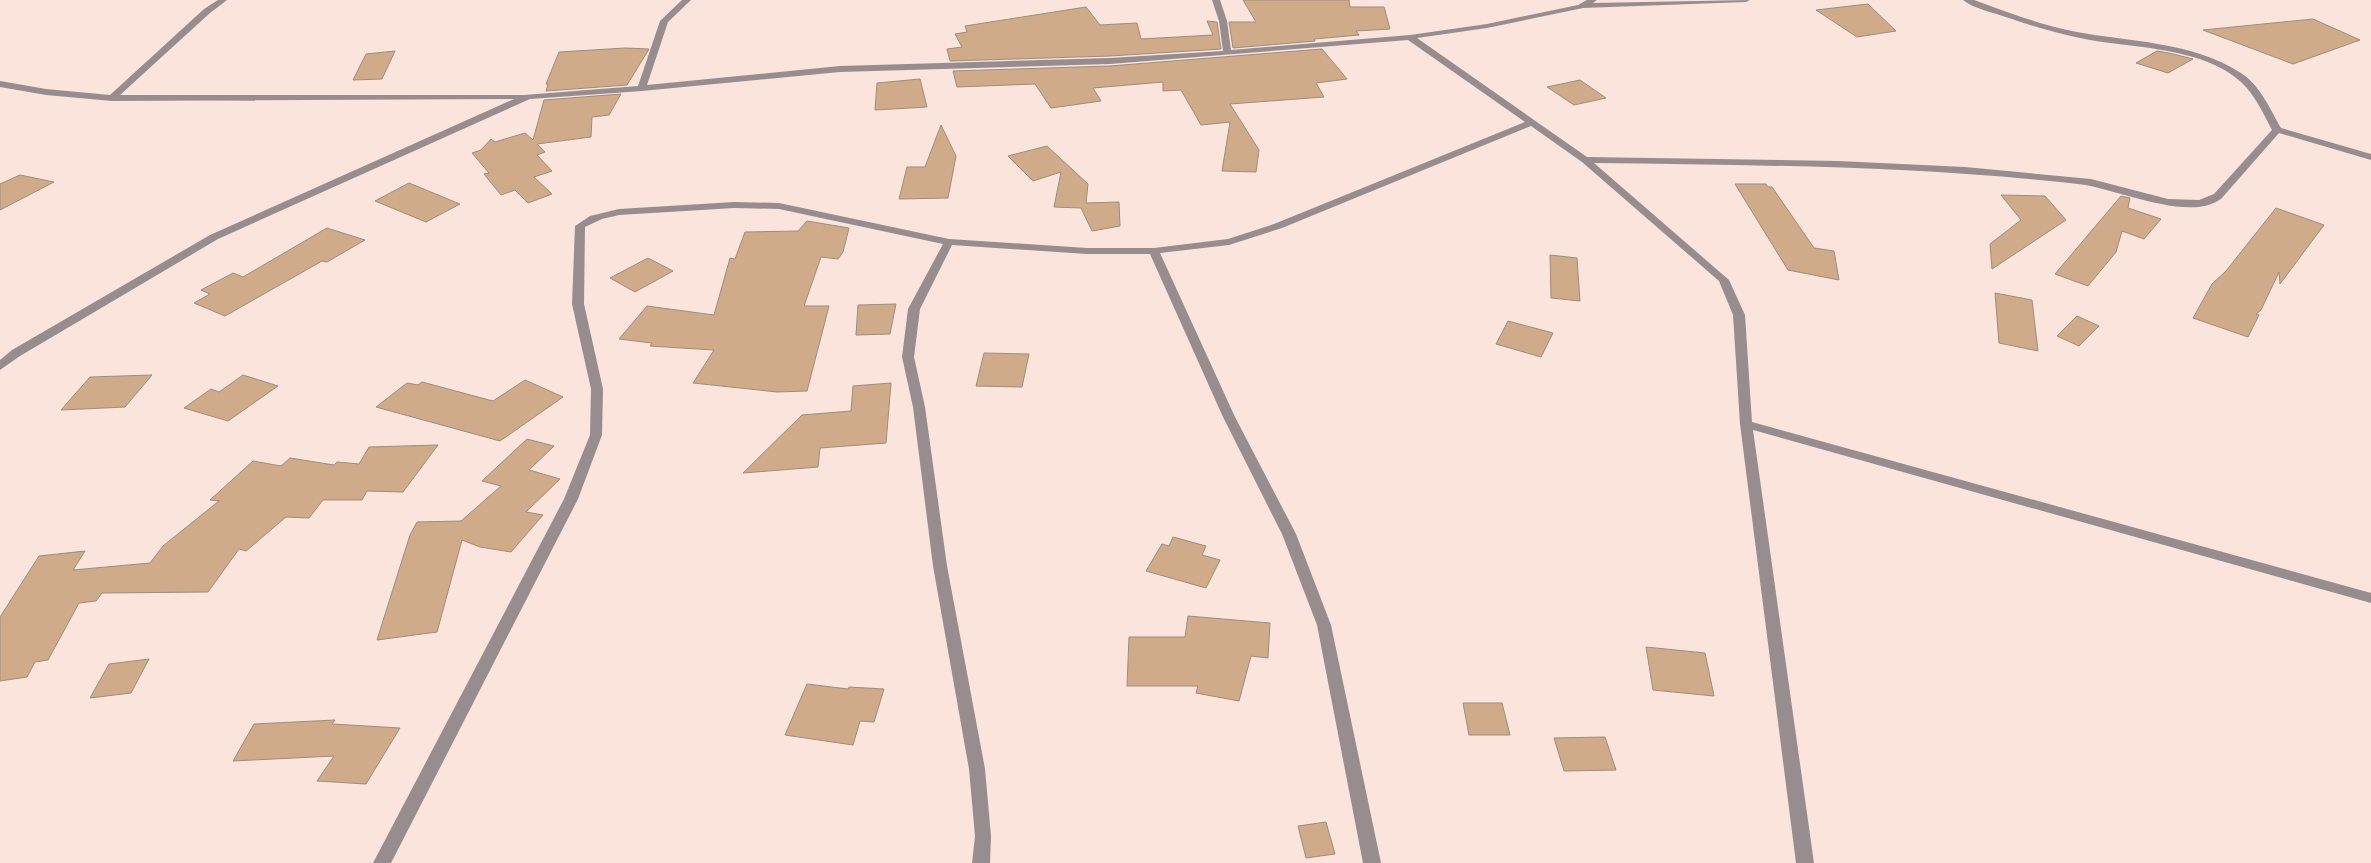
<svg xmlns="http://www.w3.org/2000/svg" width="2371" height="863" font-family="'Roboto Condensed',sans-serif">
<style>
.building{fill:#cfab8a;stroke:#9c8d7f}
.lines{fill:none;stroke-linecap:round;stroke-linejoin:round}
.minor{fill:#978d8e;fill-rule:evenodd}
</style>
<rect width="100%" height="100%" fill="#fae4db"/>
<!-- building -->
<path class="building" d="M1243,0H1349L1350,7H1384L1390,29L1356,31L1359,35L1314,39L1315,41L1233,48L1229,22H1256Z
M1868,4L1896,31L1857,37L1816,10Z
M1086,7L1100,25L1137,23L1141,39L1213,35L1207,21L1217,22L1221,49L1110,56L950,61L947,49L962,47L955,34L967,32L965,26Z
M2313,19L2360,40L2293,64L2203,30Z
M625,48L649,49L627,85L546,91L548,84H546L559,52Z
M1322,49L1347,79L1316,83L1324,97L1230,104L1259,150L1256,172L1222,171L1230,122L1201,125L1181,90L1163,91V82L1093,88L1101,101L1051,108L1035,84L957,87L953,71L1110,66Z
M395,51L382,79L353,80L366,54Z
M2157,51L2169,53L2193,59L2168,73L2136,63Z
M920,79L927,107L875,110L877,83Z
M1580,80L1606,98L1574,105L1547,87Z
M621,94L609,115L592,117L591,137L537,144L545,152L537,155L552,171L534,177L552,194L528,203L515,190L501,195L484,174L489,173L472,153L481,150L491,139L495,142L525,133L533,140L544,100Z
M941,125L956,156L948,198L899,199L907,167H925Z
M1047,146L1088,184L1086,203L1119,202L1120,226L1092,231L1081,208L1054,207L1061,172L1033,181L1008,156Z
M20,175L54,182L0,210V184Z
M409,183L460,204L426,222L375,201Z
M1735,184H1766L1768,187H1772L1814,248L1834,251L1839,280L1788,270Z
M2001,195L2045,196L2066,220L1992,269L1990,244L2021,220Z
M2121,196L2130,198L2128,208L2161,219L2144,239L2122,231L2116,252L2088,286L2055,274Z
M2276,208L2324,225L2280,284L2279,272L2261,310L2256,314L2259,315L2248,337L2193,318L2212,284L2226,271Z
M807,221L849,228L843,252L838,259L821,257L804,306H829L807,391L777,392L693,383L714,350L650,346L652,343L619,339L647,306L714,315L730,258L735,259L745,232L798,231Z
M327,228L365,240L327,262L322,261L225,316L194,303L210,294L201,290L233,273L243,277Z
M1550,255L1577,258L1580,301L1551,298Z
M648,258L673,271L635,292L610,278Z
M1995,293L2032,300L2038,351L1999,343Z
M896,304L890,334L856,335L858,305Z
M2077,316L2099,326L2079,346L2057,336Z
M1508,321L1553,333L1541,357L1496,344Z
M984,353L1029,354L1022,387L976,386Z
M152,375L125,407L61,410L90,377Z
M243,375L278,386L228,421L184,408L211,389L219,392Z
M525,380L563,397L500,441L376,407L407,383L418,385L422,382L493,401Z
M891,383L886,443L820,448L818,467L743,473L802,415L851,411L853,386Z
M527,439L554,446L529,470L560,479L526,512L543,515L511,552L480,547L462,540L437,632L377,640L410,535L417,522L461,521L501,486L482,481Z
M438,445L403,492L367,491L362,500H323L309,518L286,517L246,551L239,549L208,592L102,593L96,601L79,603L48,660L35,662L27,677L0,681V617L39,556L85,551L73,570L150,563L163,546L219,501L210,500L253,461L281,466L290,458L334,465L337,462L359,464L369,447Z
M1173,537L1206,546L1202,555L1220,560L1206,588L1146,571L1162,544L1169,546Z
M1188,616L1270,623L1268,658L1251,656L1239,701L1196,693L1198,686H1127L1129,637H1185Z
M1646,647L1705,653L1714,696L1653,690Z
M149,659L131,693L90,698L109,664Z
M807,684L848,689L849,687L884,689L874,722L860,721L853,745L785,735Z
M1463,703H1502L1510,735H1469Z
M335,720L332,724L400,728L366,784L317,781L334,756L233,761L254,724Z
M1605,737L1616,770L1564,771L1554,738Z
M1326,822L1335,854L1306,858L1298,826Z"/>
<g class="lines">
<!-- minor -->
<path class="minor" d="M218,0H227L210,13L120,95H524L638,86L660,21L682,0H691L668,22L647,85L840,66L1110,58L1223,51L1219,21L1212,0H1220L1227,21L1231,50L1410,35L1487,24L1578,5L1587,0H1597L1593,3L1750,0L1746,2L1583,8L1487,28L1417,38L1587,157L1838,161L1965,167L2091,179L2168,199L2199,200L2214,194L2272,130C2263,113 2255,95 2241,82C2204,48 2137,48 2090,40C2062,35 2035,27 2009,18C1995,13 1974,9 1963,0H1974C2007,12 2038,24 2072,31C2128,42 2192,41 2241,73C2260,85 2270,109 2281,128L2371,154V160L2279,133L2221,199C2188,223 2116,188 2078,184C1917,166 1756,165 1594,163L1729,280L1745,315L1752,422L2371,593V603L1753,430L1814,863H1796L1740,424L1733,315L1719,281L1582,162L1531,126L1282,228L1229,245L1160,253L1235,417L1296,534L1331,625L1381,863H1363L1317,625L1282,534L1223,417L1150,254H1087L952,245L920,309L914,357L925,407L947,566L985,769L991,836L990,863H972L975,836L969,769L933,566L913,407L902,357L908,309L943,244L779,209L734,208L619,215L602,219L585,227L584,304L603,389L602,435L578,499L391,863H373L564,499L590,435L591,389L572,304L575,226L590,216L619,209L734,202L779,203L949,239L1087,248H1154L1228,239L1274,224L1525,122L1408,40L1110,64L840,72L642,91L530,99L218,239L20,356L0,370V360L12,350L210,235L514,99L112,101L46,95L0,87V81L46,89L110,95L204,9Z"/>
</g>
</svg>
